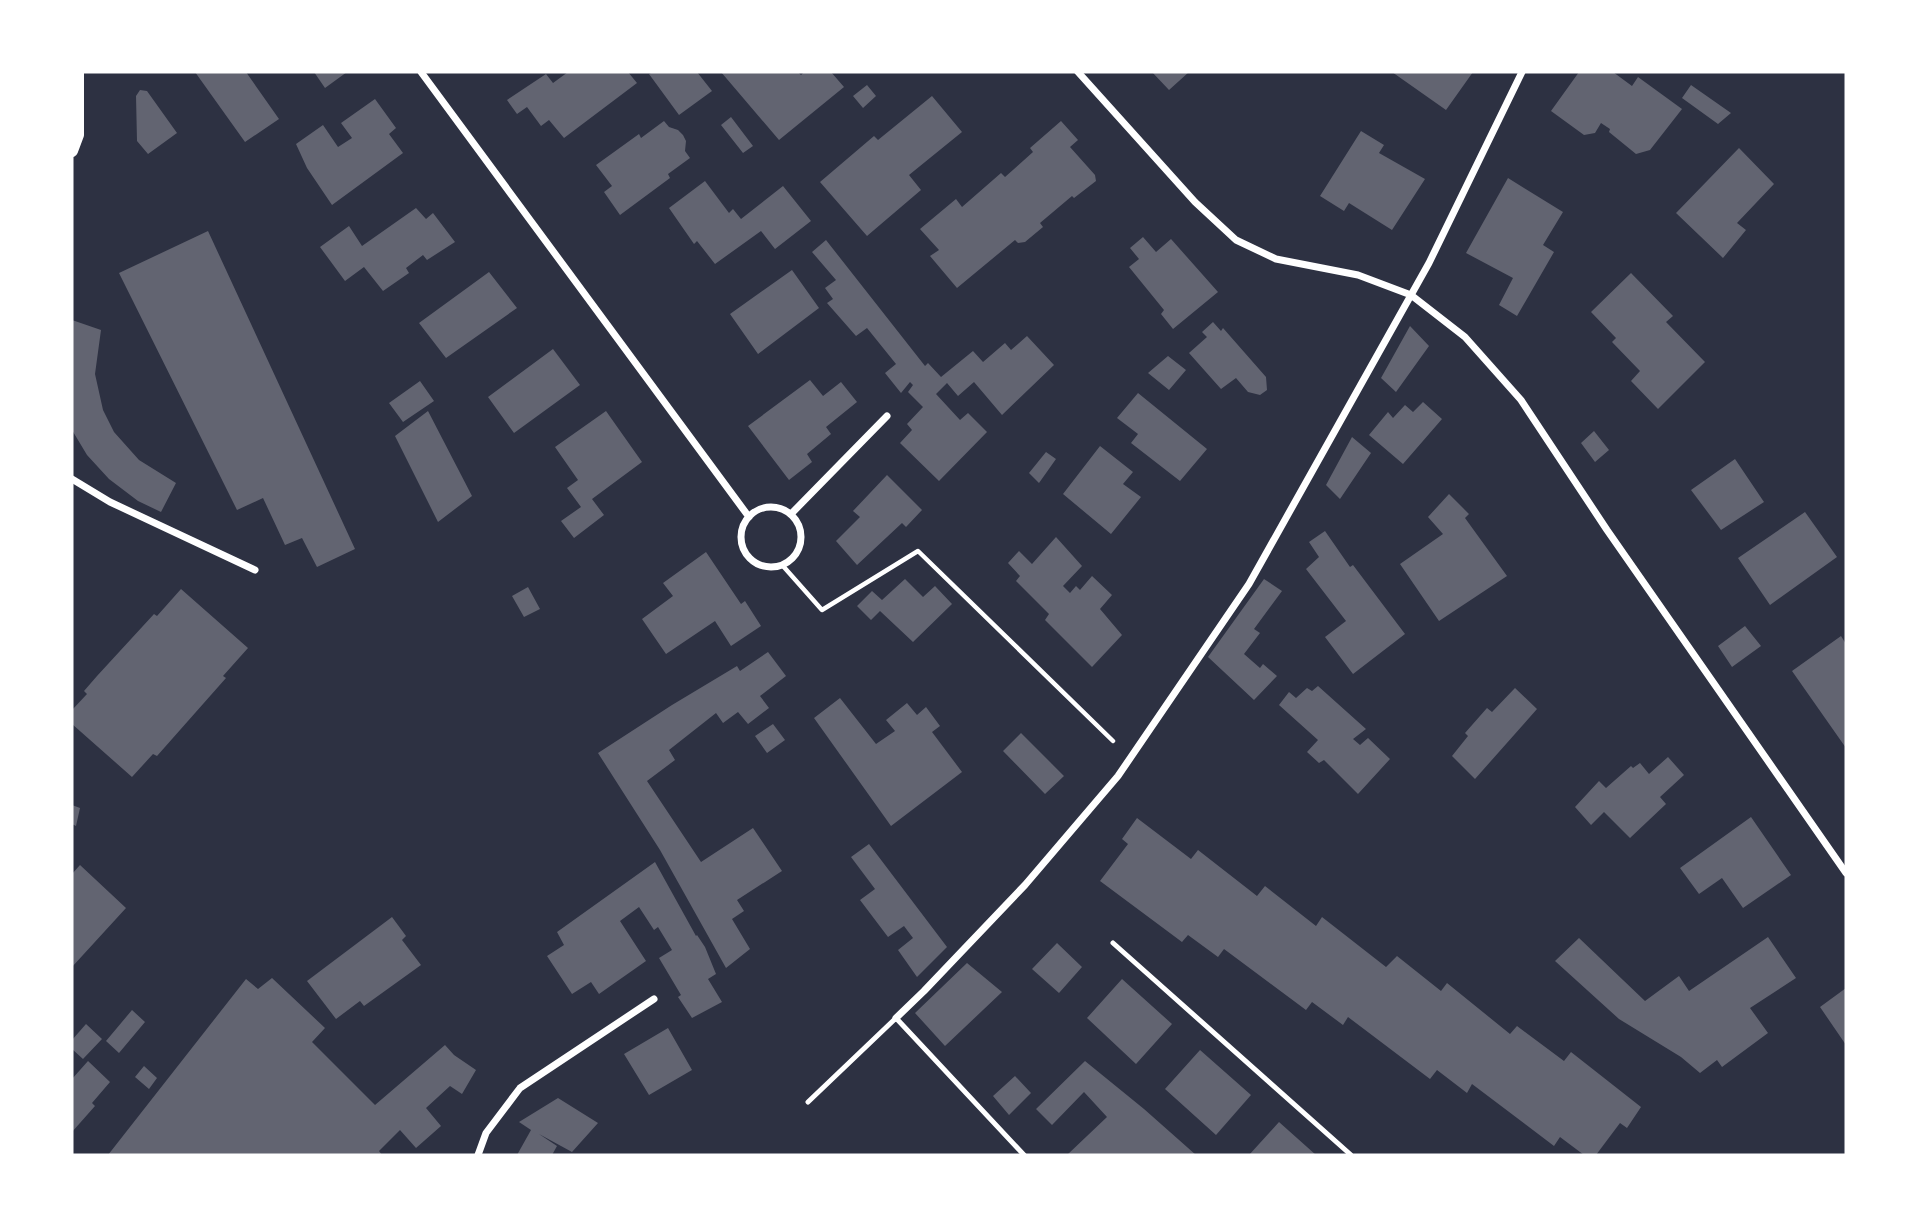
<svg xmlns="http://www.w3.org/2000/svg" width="1918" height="1227" font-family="'Exo 2',sans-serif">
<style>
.building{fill:#626471}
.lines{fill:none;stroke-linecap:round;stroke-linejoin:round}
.path{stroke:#fff;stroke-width:4.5}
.service{stroke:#fff;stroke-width:5}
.minor{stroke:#fff;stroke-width:7}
.tertiary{stroke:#fff;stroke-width:12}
</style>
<rect width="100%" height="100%" fill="#2d3142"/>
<!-- building -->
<path class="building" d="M195,72H246L279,119L245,142Z
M314,72H347L325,88Z
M568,72H628L637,83L564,138L549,120L541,126L527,107L517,114L507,100L546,74L553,83Z
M653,72H697L712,91L679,115L649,74Z
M721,72H798L801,75L804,72H831L844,87L779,140Z
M1152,72H1189L1169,90Z
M1392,72H1473L1446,110Z
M1579,72H1613L1632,86L1638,77L1682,109L1650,150L1636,154L1609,132L1610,129L1601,123L1595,133L1584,135L1551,111Z
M867,85L876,96L863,108L853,96Z
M1691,85L1731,113L1718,124L1682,98Z
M140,90L147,91L177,133L148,154L137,141L136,96Z
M932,96L962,132L909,175L921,190L867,236L820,182L874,136L878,140Z
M375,99L396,128L389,134L403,153L332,205L307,168L296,144L323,125L338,147L352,138L341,123Z
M731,117L753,146L743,153L721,125Z
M664,121L669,127L678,130L683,135L686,141L685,151L690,158L668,174L670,178L620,215L604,192L612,186L596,165L639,134L641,138Z
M1061,121L1078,140L1070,147L1095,175L1096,181L1074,198L1072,196L1040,223L1043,227L1025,242L1018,243L1015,240L957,288L930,256L939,250L920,229L956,199L962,207L1001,173L1005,177L1033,152L1030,148Z
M1361,131L1384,145L1379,153L1425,179L1392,230L1349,203L1344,211L1320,196Z
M1739,148L1774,184L1737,223L1746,230L1723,258L1676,213Z
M1508,178L1563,212L1543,245L1554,252L1517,316L1499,305L1513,278L1466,253Z
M705,181L729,213L733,209L741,219L783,186L811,221L775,249L761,231L715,264L697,241L694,244L669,208Z
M416,208L426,219L433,213L455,242L427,260L423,255L406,268L409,273L383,291L364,267L345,281L320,247L349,226L362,246Z
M208,231L355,549L317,567L302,538L285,545L263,498L237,510L119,273Z
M1143,237L1156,252L1171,239L1218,292L1173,329L1161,314L1164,310L1129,267L1139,259L1130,248Z
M826,240L925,366L928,363L941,377L973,351L983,362L1005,343L1011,350L1027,336L1054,365L1002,415L974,382L958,396L947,383L936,394L960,420L968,413L987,432L939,481L900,443L912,430L907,424L923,407L908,392L913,385L910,382L901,393L885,373L896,364L867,328L856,336L827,303L833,299L825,288L836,280L812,252Z
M792,270L819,308L758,354L730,314Z
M489,272L517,308L446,358L419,323Z
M1631,273L1673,316L1666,322L1705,362L1658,409L1631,381L1640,371L1612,342L1616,338L1591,312Z
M72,320L101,330L95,374L103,410L114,432L139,460L176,483L161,512L138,501L109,479L87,455L72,430Z
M1213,322L1221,331L1223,328L1266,377L1267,390L1260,395L1248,392L1236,378L1221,389L1189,353L1207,337L1202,332Z
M1410,326L1429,346L1396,392L1381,378Z
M553,349L580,385L514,433L488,397Z
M1168,356L1186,370L1169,390L1148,373Z
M810,380L823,396L841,382L857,402L826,427L831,434L807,454L812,462L789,480L748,426Z
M420,381L434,401L403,422L389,403Z
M1138,393L1207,449L1180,481L1131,443L1138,434L1117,418Z
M1423,402L1442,419L1403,464L1369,435L1388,412L1393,418L1405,405L1413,412Z
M428,411L472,496L438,522L395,436Z
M606,411L642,462L592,499L604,515L574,538L561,521L581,507L567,488L578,480L555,447Z
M1594,431L1609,450L1595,462L1581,443Z
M1352,437L1371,453L1340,499L1326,485Z
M1100,446L1133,472L1123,484L1141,497L1111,534L1063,494Z
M1046,452L1056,459L1039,483L1029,473Z
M1735,459L1764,502L1721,530L1691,490Z
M887,475L922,510L906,527L902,523L857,565L836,541L860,517L853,511Z
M1449,494L1469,514L1465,518L1507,576L1439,621L1400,564L1443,534L1428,517Z
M1805,512L1837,557L1770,605L1738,558Z
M1325,531L1350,567L1353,565L1405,634L1353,674L1325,637L1346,621L1306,569L1319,557L1309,542Z
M1056,537L1082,566L1063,586L1070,593L1076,586L1080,590L1092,576L1112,595L1100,609L1122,635L1092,667L1045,620L1049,614L1016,581L1020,576L1008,563L1019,551L1032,564Z
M706,552L741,604L745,601L761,626L731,646L715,621L666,654L642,619L673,596L663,583Z
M905,579L923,597L935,586L952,604L913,642L880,611L871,620L857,606L872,591L882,600Z
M1264,579L1282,591L1254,629L1260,633L1244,654L1260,668L1263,664L1277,676L1254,700L1208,657Z
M528,587L540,609L524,617L512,596Z
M181,589L248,648L223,676L226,678L157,756L153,754L132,777L72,724V710L87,694L84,691L97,676L154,614L157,616Z
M1745,626L1761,646L1732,667L1718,646Z
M1841,636L1846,644V748L1792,671Z
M768,652L786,676L760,696L769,708L748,724L738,712L723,723L716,713L669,750L675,760L647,781L701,862L753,828L782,871L737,900L744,911L732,919L750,949L726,968L660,850L598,753L672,705L737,666L740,671Z
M1318,686L1366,729L1353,739L1360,745L1368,738L1390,759L1358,794L1324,760L1319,763L1307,752L1318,740L1279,705L1289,692L1296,698L1307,688L1312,691Z
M1515,688L1537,709L1475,779L1452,756L1468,736L1465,733L1487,708L1492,712Z
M840,698L876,744L895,731L886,720L907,703L917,715L926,707L940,726L932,732L962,772L891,826L814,718Z
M773,724L785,740L767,753L755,736Z
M1021,733L1064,776L1045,794L1003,751Z
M1668,757L1684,775L1660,797L1666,804L1630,838L1604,812L1591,825L1575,807L1599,781L1606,788L1631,766L1633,768L1640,763L1649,774Z
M72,805L80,808L76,826L72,824Z
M1751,817L1791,875L1743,908L1722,878L1699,894L1680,868Z
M1137,818L1191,859L1198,850L1257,896L1265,886L1316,926L1322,917L1386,967L1397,956L1441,991L1447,983L1510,1034L1517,1026L1564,1061L1571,1052L1641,1107L1627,1128L1620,1123L1596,1155H1584L1560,1137L1554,1146L1472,1084L1467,1093L1437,1070L1430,1079L1348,1017L1343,1025L1312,1002L1306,1010L1224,949L1218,957L1188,935L1182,942L1100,881L1128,844L1122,839Z
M869,844L947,947L917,977L898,950L913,938L904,926L888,937L860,900L875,889L851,857Z
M655,862L696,936L697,935L705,947L716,974L708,979L722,1002L692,1018L678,997L681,995L659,958L672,950L658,927L654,930L639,907L620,921L646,961L599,994L591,982L572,994L547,956L564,945L557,932Z
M80,865L126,908L72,967V874Z
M392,917L406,936L402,940L421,965L364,1006L360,1001L336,1019L307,981Z
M1768,937L1796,978L1750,1008L1768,1033L1722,1067L1717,1060L1700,1073L1681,1057L1619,1019L1555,961L1579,938L1645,1001L1679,976L1689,991Z
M1057,943L1082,967L1059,993L1032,969Z
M967,963L1002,992L945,1046L915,1013Z
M272,978L325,1028L312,1042L375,1105L445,1045L454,1055L476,1070L462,1094L450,1086L426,1108L441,1126L416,1148L400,1130L379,1151L382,1155H108L246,979L258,989Z
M1122,979L1172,1024L1136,1064L1087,1018Z
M1846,988V1045L1820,1007Z
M132,1010L145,1022L119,1053L106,1041Z
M86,1024L102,1039L83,1059L72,1049V1040Z
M668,1028L692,1070L649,1095L624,1054Z
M1200,1050L1251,1095L1216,1135L1165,1089Z
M88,1061L110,1082L92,1103L95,1106L72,1132V1079Z
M1085,1061L1144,1109L1196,1155H1067L1107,1117L1084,1092L1052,1125L1036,1109Z
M144,1066L157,1078L149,1089L135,1077Z
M1015,1076L1031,1093L1009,1115L993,1096Z
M558,1098L598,1123L572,1152L539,1134L557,1146L552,1155H517L531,1130L519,1122Z
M1279,1122L1316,1155H1249Z"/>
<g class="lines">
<!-- path -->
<path class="path" d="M783,566L822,610L918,551L1113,741"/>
<!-- service -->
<path class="service" d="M1113,943L1351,1155
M808,1102L896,1018L1024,1155"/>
<!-- minor -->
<path class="minor" d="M421,72L749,517
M1078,72L1195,202L1236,240L1276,259L1358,275L1411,295L1465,337L1521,400L1607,530L1846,873
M72,479L110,502L255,570
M741 537a30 30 0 1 1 60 0a30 30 0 1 1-60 0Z
M791,514L887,416
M896,1018L924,991L1025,885L1118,776L1249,584L1429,263L1522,72
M478,1155L486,1133L520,1088L654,999"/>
<!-- tertiary -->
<path class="tertiary" d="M72,151L78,135V72"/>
</g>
<!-- border -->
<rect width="1918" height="1227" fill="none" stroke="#ffffff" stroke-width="147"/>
</svg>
